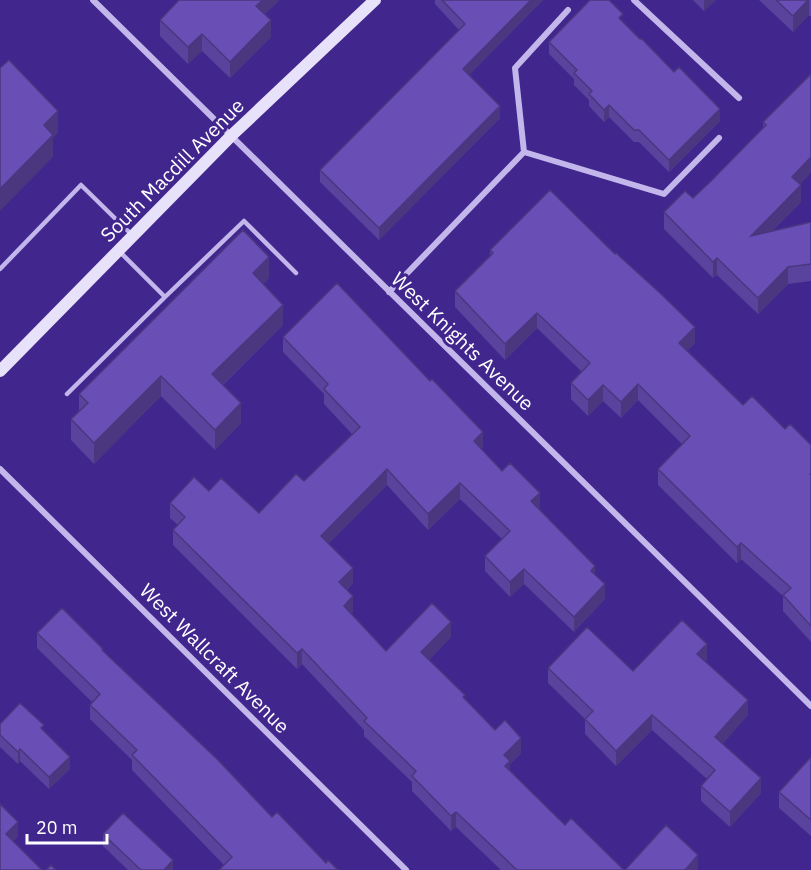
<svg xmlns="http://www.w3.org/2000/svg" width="811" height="870" font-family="'IBM Plex Sans',sans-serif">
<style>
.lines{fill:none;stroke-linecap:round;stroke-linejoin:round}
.lane{stroke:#c3b6eb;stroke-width:4.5}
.street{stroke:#c3b6eb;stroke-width:6}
.secondary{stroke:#e7e1f9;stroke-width:12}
.wall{fill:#5a439c}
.shaded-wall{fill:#4a377f}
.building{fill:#694eb5;stroke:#4a377f;stroke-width:1.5}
.labels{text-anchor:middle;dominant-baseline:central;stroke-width:6;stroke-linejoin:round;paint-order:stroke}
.street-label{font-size:20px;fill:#fff;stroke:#41268e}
</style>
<rect width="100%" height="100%" fill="#41268e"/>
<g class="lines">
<!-- lane -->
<path class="lane" d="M119,251L165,297L244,221L296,273
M0,269L81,185L131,234
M67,394L165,297"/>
<!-- street -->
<path class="street" d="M93,0L811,706
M634,0L739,98
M524,152L515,68L568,10
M389,292L524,152L664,194L719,138
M0,469L406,870"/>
<!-- secondary -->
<path class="secondary" d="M0,371L231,136L375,0"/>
</g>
<!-- wall -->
<path class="wall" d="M435,0H543L469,75L500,118L379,240L320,182V170L459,30L435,4Z
M693,0H716L704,11Z
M759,0H811V17L809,15L793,32Z
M265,15L271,37L230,78L202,51L188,64L160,36V20Z
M623,22L720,121L669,172L639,142H634L609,117L604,122L589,106V100L574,85V79L549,54V42Z
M811,74L800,185L801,202L772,231L811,222V281L788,284L758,314L717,275L713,278L664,229V212L693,198L711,181L763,128V122Z
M490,250L695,343L687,351L743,405L811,445V642L783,611V596L741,559L737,563L658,485V469L682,444L638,400L621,418L603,401L588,416L571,399V383L582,372L537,328L505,360L455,307V291L490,256Z
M269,278L263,284L283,325L223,385L241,423L215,450L161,396L94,464L71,440V419L79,411V394Z
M283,337L483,447L481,449L540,508L539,509L595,575L605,599L574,632L524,584L510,597L485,571V556L502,539L460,499L428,530L387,485L329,543L353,583L347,590L353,612L351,614L386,651L451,637L429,660L465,699L495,730L521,753L510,764V771L565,825L624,870H501L456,827L451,831L412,791V782L364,736V730L302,664L297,669L173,545V530L178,525L170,518V503L209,491L259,513L304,481L352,434L324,404V394L283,352Z
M37,633L103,651L272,817L326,863L338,870L224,865L132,770V760L90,719V705L92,702L37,648Z
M707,659L705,661L748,715L722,744L761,793L730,827L701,801V786L707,779L652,730L616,766L585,734V719L548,683V668L633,671Z
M0,724L44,731L70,769L49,789L20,761L18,764L0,747Z
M811,757V836L779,808V792Z
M103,834L173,870H128L103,846Z"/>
<!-- shaded-wall -->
<path class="shaded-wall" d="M263,0H280L256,23V6Z
M531,0H543L463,81V69Z
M704,0H716L704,11Z
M808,0H809V15L793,32V16Z
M271,20V37L230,78V62Z
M202,34V51L188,64V47Z
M609,105V117L604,122V110Z
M500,106V118L379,240V228Z
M720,109V121L669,172V160Z
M58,111V133L53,138V157L0,211V189L44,125Z
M811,157V173L792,193V177Z
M801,185V202L751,252V236Z
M269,257V278L253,294V273Z
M717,258V275L713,278V262Z
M788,267V284L758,314V298Z
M283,305V325L212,395V374Z
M537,313V328L505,360V344Z
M695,327V343L679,359V343Z
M161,376V396L94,464V443Z
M638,384V400L621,418V402Z
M603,385V401L588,416V400Z
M241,403V423L215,450V430Z
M483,432V447L474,456V441Z
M387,469V485L321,551V536Z
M460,483V499L428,530V514Z
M540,493V508L531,517V501Z
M741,543V559L737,563V547Z
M595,566V581L591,571Z
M353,568V583L339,597V582Z
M524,569V584L510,597V582Z
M605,584V599L574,632V617Z
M353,596V612L344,622V606Z
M451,622V637L421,668V652Z
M707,644V659L697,669V654Z
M302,649V664L297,669V653Z
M748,700V715L715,753V737Z
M652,715V730L616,766V751Z
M521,738V753L510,764V776L505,781L504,755Z
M20,749V761L18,764V752Z
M70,757V769L49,789V777Z
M761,778V793L730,827V812Z
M456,812V827L451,831V816Z
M18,822V837L6,848V834Z
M698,855V870H685Z
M173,860V870H164Z"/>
<!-- building -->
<path class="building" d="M179,0H263L256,6L271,20L230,62L202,34L188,47L160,20Z
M442,0H531L463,69L500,106L379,228L320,170L465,24Z
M590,0H609L623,14L619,18L640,39H642L674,72L679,67L720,109L669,160L639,130H634L609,105L604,110L589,94L592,91L574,73L577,70L549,42Z
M776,0H808L793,16Z
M9,60L58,111L44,125L53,135L0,189V68Z
M811,74V157L792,177L801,185L751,236L811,222V264L788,267L758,298L717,258L713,262L664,212L685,191L693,198L711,181L766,125L763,122Z
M550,190L615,254L616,253L660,293L695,327L679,343L743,405L752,396L785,429L790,424L811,445V473L810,474L811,475V626L783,595L791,588L741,543L737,547L658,469L690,436L638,384L621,402L603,385L588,400L571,383L590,363L537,313L505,344L455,291L493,253L490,250Z
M243,230L269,257L253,273L283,305L212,374L241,403L215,430L161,376L94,443L71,419L88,403L79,394Z
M337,283L430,381L432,379L483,432L474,441L502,471L510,463L540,493L531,501L595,566L591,571L605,584L574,617L524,569L510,582L485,556L510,531L460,483L428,514L387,469L321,536L353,568L339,582L353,596L344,606L386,651L432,603L451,622L421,652L465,695L463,697L495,730L505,720L521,738L504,755L510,761L505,766L565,825L571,818L624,870H517L456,812L451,816L412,776L416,771L364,721L367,718L302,649L297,653L173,530L185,517L170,503L194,477L209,491L221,478L259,513L296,474L304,481L360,427L324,389L328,384L283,337Z
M62,608L103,649L102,650L218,760L272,817L277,812L326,863L328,860L338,870H219L232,857L132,755L137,750L90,705L100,694L37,633Z
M682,620L707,644L697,654L748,700L715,737L761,778L730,812L701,786L715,770L652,715L616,751L585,719L593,711L548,668L587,627L633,671Z
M20,703L44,725L41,728L70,757L49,777L20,749L18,752L0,735V724Z
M811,757V820L779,792Z
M0,804L18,822L6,834L42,870H0Z
M123,813L173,860L164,870H141L103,834Z
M666,825L698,855L685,870H625Z
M51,865L56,870H46Z"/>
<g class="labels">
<!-- street labels -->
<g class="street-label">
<text transform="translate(172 170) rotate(-45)">South Macdill Avenue</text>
<text transform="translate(463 341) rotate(44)">West Knights Avenue</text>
<text transform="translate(215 658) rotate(45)">West Wallcraft Avenue</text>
</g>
</g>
<!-- scale -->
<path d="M27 834v9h80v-9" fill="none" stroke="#ffffff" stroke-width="3"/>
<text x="36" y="834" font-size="18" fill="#ffffff" stroke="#41268e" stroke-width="4.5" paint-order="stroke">20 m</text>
</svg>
